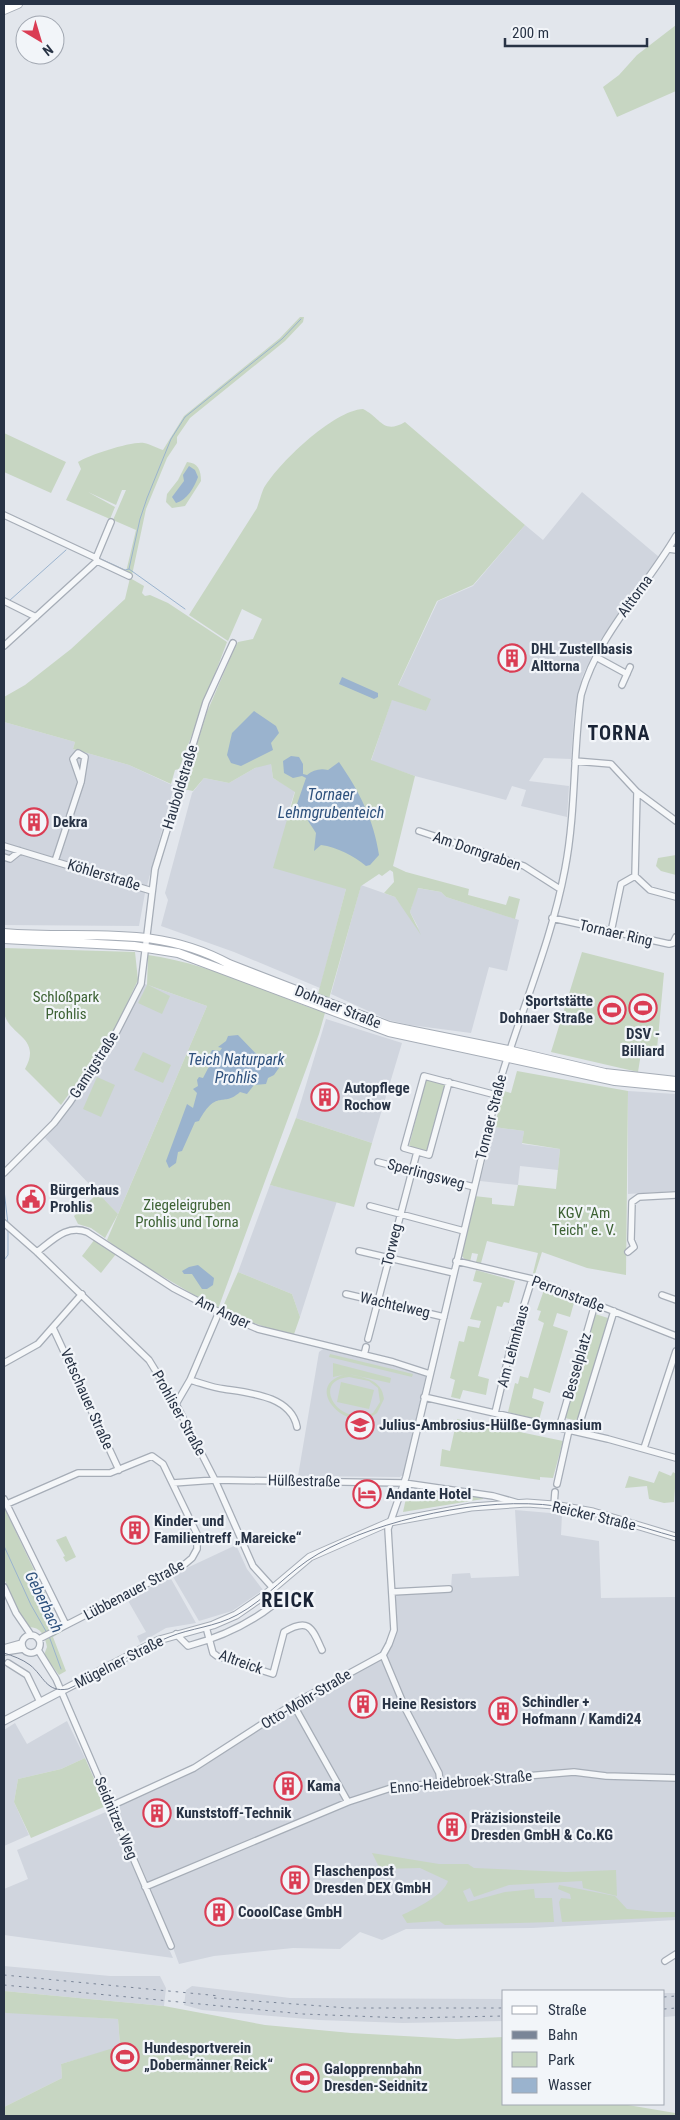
<svg xmlns="http://www.w3.org/2000/svg" width="680" height="2120" font-family="'Roboto Condensed',sans-serif">
<style>
.built{fill:#d0d5de}
.green{fill:#c7d6c2;fill-rule:evenodd}
.water{fill:#9ab3ce}
.lines{fill:none;stroke-linecap:round;stroke-linejoin:round}
.stream{stroke:#9ab3ce;stroke-width:1}
.minor-casing{stroke:#a6adb7;stroke-width:8}
.tertiary-casing{stroke:#a6adb7;stroke-width:9}
.secondary-casing{stroke:#a6adb7;stroke-width:10}
.minor{stroke:#f5f7f9;stroke-width:5.5}
.tertiary{stroke:#f5f7f9;stroke-width:7}
.secondary{stroke:#fff;stroke-width:8}
.tram{stroke:#7a8597;stroke-width:1}
.rail{stroke:#7a8597;stroke-width:1;stroke-dasharray:2.5 5;stroke-linecap:butt}
.labels{text-anchor:middle;dominant-baseline:central;stroke-width:4.5;stroke-linejoin:round;paint-order:stroke}
.street-label{font-size:15px;fill:#283345;stroke:#f2f5f9}
.poi-label{font-size:15px;font-weight:bold;fill:#283345;stroke:#f2f5f9;text-anchor:start}
.park-label{font-size:15px;fill:#3d6234;stroke:#f2f5f9}
.water-label{font-size:16px;font-style:italic;fill:#2e517d;stroke:#f2f5f9}
.district-label{font-size:20px;font-weight:bold;letter-spacing:1px;fill:#1a2436;stroke:#f2f5f9}
</style>
<rect width="100%" height="100%" fill="#e2e6ec"/>
<!-- built -->
<path class="built" d="M582,492L659,557L626,601L596,647L582,677L574,716L571,759L544,758L529,781L569,786L567,817L521,806L526,790L512,786L506,800L415,776L371,761L392,699L426,711L430,699L398,686L438,601L473,586L525,525L543,540Z
M4,722L75,742L73,749L129,765L174,786L145,893L139,926L4,925Z
M267,763L271,764L273,778L295,791L286,819L346,889L320,988L234,952L161,926L168,900L165,893L192,793L204,778L229,783L255,768Z
M361,885L395,897L419,929L410,912L417,888L441,892L446,897L519,920L507,971L489,967L471,1033L410,1025L388,1020L331,994Z
M145,984L207,1006L118,1214L45,1138L66,1113L119,1033Z
M326,1019L402,1043L372,1143L296,1118Z
M628,1091L676,1094V1191L628,1194Z
M494,1127L524,1131L522,1144L560,1149L558,1170L520,1166L518,1185L480,1181Z
M270,1185L337,1201L300,1317L292,1294L238,1272Z
M323,1349L372,1360L426,1375L403,1475L400,1477L298,1476L319,1352Z
M515,1510L562,1514L561,1535L599,1541L601,1598L675,1597L676,1920L532,1928L406,1929L382,1940L360,1932L340,1949L293,1948L214,1956L179,1964L153,1894L114,1803L194,1768L293,1704L383,1655L394,1630L392,1592L451,1588L452,1574L470,1573L471,1578L519,1576Z
M236,1545L247,1569L263,1590L232,1611L199,1621L172,1575Z
M170,1577L196,1623L166,1628L140,1643L137,1636L146,1632L127,1599Z
M67,1721L85,1758L61,1769L18,1779L14,1802L29,1835L4,1846V1730L15,1723L27,1744Z
M108,1811L173,1958L4,1935V1889L28,1879L17,1850Z
M4,1966L110,1976H160L166,1988L164,2006L4,1991Z
M192,1986L290,1998L504,1999V2021L403,2023L319,2020L202,2010L184,2005L186,1990Z
M664,1993H676V2016L664,2017Z
M4,2012L118,2019L120,2047L61,2064L62,2078L4,2107Z"/>
<!-- green -->
<path class="green" d="M676,25V91L617,117L603,87L619,75L637,55Z
M300,317H304L303,322L285,341L190,418L177,437V443L167,458L146,509L132,575L126,572L136,530L113,520L126,490H122L116,505L88,492L115,507L110,519L66,500L81,469L78,462C89,455 132,441 144,443C150,444 157,448 163,450L184,416L280,338Z
M363,409C381,418 383,435 405,422L525,525L473,585L437,601L398,685L431,699L426,711L392,700L371,760L415,776L393,866L406,872L469,889L468,895L506,905L509,896L520,899L515,919L446,897L441,892L418,888L410,912L421,935L395,897L384,893L394,882L393,872L390,870L382,876L379,874L361,886L319,1034L218,1309L128,1256L107,1240L207,1006L148,985L170,996L162,1014L138,1003L147,985L148,955C205,963 260,989 314,1009L346,889L273,868L295,792L273,778L271,764L255,768L229,783L204,778L193,791L183,789L207,712L235,647L238,642L253,639L262,619L242,609L228,641L189,615L257,508C259,502 261,495 263,490C276,465 334,410 363,409Z
M4,433L66,462L51,493L4,472Z
M187,462C198,463 201,470 201,481L185,506L172,508L166,502L167,494L178,480Z
M130,578L144,586L142,593L145,596L150,595L168,603L227,642L179,769L175,770L171,784L129,765L73,749L75,742L4,722V697L25,685L71,649L125,599Z
M676,855V875L661,871L656,866L658,858Z
M4,948L135,952L138,980L114,1031L61,1105L25,1069C43,1037 7,1035 4,1012C1,992 4,969 4,948Z
M582,952L664,973L657,1049L642,1047L638,1072L551,1052Z
M143,1052L171,1065L163,1083L134,1070Z
M517,1071L628,1091L626,1275L587,1268L542,1252L535,1274L533,1273L538,1253L487,1241L481,1263L476,1262L478,1254L472,1253L470,1262L466,1261L462,1256L474,1196L492,1198V1204L514,1206L518,1185L556,1189L560,1149L522,1143L524,1131L494,1127L504,1091L511,1093Z
M97,1077L115,1085L101,1117L83,1109Z
M426,1079L447,1085L430,1152L409,1146Z
M296,1118L372,1143L354,1207L270,1185Z
M98,1193L118,1214L105,1238L91,1228L78,1224L74,1216Z
M95,1239L116,1254L101,1273L82,1256Z
M476,1270L515,1281L509,1303L504,1302L502,1307L497,1306L478,1376L489,1379L486,1395L463,1390L460,1399L451,1397L455,1380L450,1378L459,1341L464,1342L468,1326L479,1328L481,1321L470,1319L482,1283L473,1281Z
M238,1272L292,1294L300,1317L293,1337L221,1311Z
M545,1287L575,1299L570,1317L557,1313L553,1326L568,1331L550,1393L534,1388L532,1398L544,1402L539,1420L508,1412L515,1383L518,1384L520,1376L528,1378L544,1323L538,1320L541,1311L537,1310Z
M595,1314L608,1318L578,1421L565,1418Z
M330,1354L413,1374L412,1377L329,1357Z
M333,1363L391,1378L390,1383L349,1374C364,1378 382,1379 384,1399L377,1413C347,1437 299,1384 347,1374L333,1377ZM349,1377L369,1381L378,1388L380,1402L373,1413C338,1428 310,1380 349,1377Z
M341,1382L374,1390L369,1409L337,1402Z
M457,1419L563,1441L553,1478L540,1477V1480L440,1466L442,1449L450,1451Z
M659,1471L671,1476L673,1472L676,1474L674,1502L664,1503L649,1499L647,1486L625,1488L629,1476L654,1483Z
M408,1489L483,1496V1499L403,1512Z
M4,1507L63,1631L53,1637L66,1671L59,1675L44,1655L47,1647C45,1635 40,1626 27,1627L16,1609L4,1578Z
M66,1536L76,1557L66,1562L63,1557L65,1556L56,1540Z
M85,1758L106,1806L31,1838L14,1802L18,1779L61,1769Z
M372,1853L439,1864H468L474,1868L567,1872L616,1870L617,1896L583,1888L582,1881L509,1885L474,1897L470,1888L463,1891L468,1902L505,1892L534,1889L535,1898H552L554,1922L445,1925L439,1921L407,1923L402,1915C415,1909 444,1895 448,1881L420,1868L380,1869Z
M559,1885L615,1896L627,1909L657,1912H676V1917L562,1922L559,1902L561,1898L571,1899L570,1894L558,1889Z
M4,1991L164,2006L265,2025L351,2033L457,2039L504,2037V2104H622L675,2113V2116H4V2107L62,2078L61,2064L120,2046L118,2019L6,2013L4,2012Z"/>
<!-- water -->
<path class="water" d="M189,466L195,470L198,477C194,488 187,500 176,503L172,497L184,481L183,475Z
M342,677L378,693V697L374,699L339,684Z
M254,711L276,726L279,733L271,743L273,750L241,766L231,763L227,755L232,733Z
M291,756L299,757L303,764V774L307,775C313,770 320,768 328,770L339,762C359,791 374,820 379,855L370,865L366,866C354,856 337,847 321,845L314,851L316,833L297,804L306,778L302,776L293,778L284,773L283,761Z
M238,1035L265,1063V1054L279,1060L281,1065L274,1075L268,1078L266,1084L254,1085L247,1094L240,1092C223,1108 217,1088 199,1121L195,1122L182,1151L178,1152L176,1163L169,1168L166,1161L187,1104L193,1108L197,1093L193,1089L198,1086L197,1080L199,1077L203,1078L214,1057L209,1056L212,1050L220,1051L222,1048L218,1047L226,1041L228,1036Z
M198,1265L214,1278L213,1285L207,1289H202L192,1274H184L182,1271L189,1267Z"/>
<g class="lines">
<!-- stream -->
<path class="stream" d="M101,559L125,570L129,569L140,519L147,498L171,439L185,417L282,339L301,319
M129,569L185,609
M9,601L66,550
M4,1190L8,1224
M4,1260L8,1255V1230
M4,1546L31,1605L47,1633
M49,1636L61,1669"/>
<!-- minor casing -->
<g class="minor-casing">
<path id="minor" d="M4,515L96,558L97,561L129,576
M669,549L676,550
M96,558L111,522
M4,601L36,617
M4,646L97,561
M596,657L627,674
M622,685L630,667
M575,761L611,764L637,792L676,821
M637,792L635,876L650,890L676,897
M419,831L524,866L560,889
M4,846L152,891
M4,857L10,859L20,851
M55,861L81,782L85,757L78,753L73,759L81,782
M552,918L669,944L673,943L676,937
M611,932L621,884L635,876
M449,1082L429,1155L404,1148L424,1076L496,1095
M378,1162L474,1187
M4,1173L54,1123L70,1102L117,1031L141,984L155,869L206,702L233,643
M370,1206L464,1231
M4,1223L37,1252L149,1360L176,1404L215,1480L253,1566L273,1588
M359,1251L454,1273
M37,1252C53,1240 67,1224 87,1232L173,1288L219,1312L258,1329L393,1362L430,1374
M628,1252L634,1247L631,1240L632,1202L639,1197L676,1195
M456,1261L532,1279L676,1336
M346,1294L444,1317
M662,1295L676,1300
M53,1328L119,1470
M368,1339L417,1152
M364,1355L366,1347
M4,1363L38,1344L82,1294
M190,1380C201,1383 213,1388 224,1389C250,1393 291,1396 297,1427
M424,1397L608,1439L676,1458
M176,1404L190,1380L219,1312
M495,1413L510,1350L532,1279
M559,1428L595,1304
M577,1432L614,1311
M644,1448L676,1351
M173,1483L215,1480L404,1483L493,1496L518,1503
M557,1484L569,1430
M4,1499L66,1625
M7,1504L78,1473H110L152,1456L163,1464L197,1534V1549L192,1558L185,1564L39,1639
M554,1505L555,1492
M4,1587L16,1613L31,1635
M392,1592L449,1589
M206,1627L213,1653L217,1656L273,1674L284,1632C309,1617 312,1628 322,1650
M176,1634L188,1646C218,1638 249,1624 273,1605
M22 1644a9 9 0 1 1 18 0a9 9 0 1 1-18 0Z
M4,1648L22,1643
M38,1650L56,1679L171,1946
M4,1652L23,1649
M383,1655L406,1710L439,1773L440,1782
M8,1663L27,1675L40,1702
M293,1704L348,1802
M111,1806L194,1768L293,1704L383,1655L389,1644L394,1630L388,1529L406,1477L498,1088C519,1015 551,944 565,869C576,812 573,752 581,695C598,634 645,589 676,536
M145,1887L348,1802L394,1787L574,1772L606,1776L676,1778
M665,1961L676,1954"/>
</g>
<!-- tertiary casing -->
<g class="tertiary-casing">
<path id="tertiary" d="M4,1721L159,1640L213,1625L236,1615L265,1595L310,1557L390,1522L471,1507L527,1503L554,1505L593,1512L676,1537"/>
</g>
<!-- secondary casing -->
<g class="secondary-casing">
<path id="secondary" d="M4,10L18,4
M4,933C84,940 154,923 229,964L389,1026L508,1050L605,1073L676,1081
M4,939L134,946L178,953L389,1032L615,1081L676,1087"/>
</g>
<!-- minor -->
<use href="#minor" class="minor"/>
<!-- tertiary -->
<use href="#tertiary" class="tertiary"/>
<!-- secondary -->
<use href="#secondary" class="secondary"/>
<!-- tram -->
<path class="tram" d="M4,1653C13,1656 22,1659 30,1665C44,1676 46,1693 68,1689C103,1674 134,1651 169,1637C191,1628 215,1627 237,1615C267,1599 288,1571 318,1554C379,1519 486,1496 556,1506C597,1512 637,1526 676,1537"/>
<!-- rail -->
<path class="rail" d="M4,1975L220,1996
M4,1985L303,2014L405,2018L504,2016
M664,1997L676,1996
M214,1998L348,2008H504
M664,2009L676,2008"/>
</g>
<!-- icons -->
<defs>
<g id="building-ring" transform="scale(1.4375)"><circle r="9.5" fill="#f2f5f9" stroke="#da3d54" stroke-width="1.5"/><path d="M-4-6H4V6H1V3H-1V6H-4ZM-2.5-4.3h1.7v1.8h-1.7ZM.8-4.3h1.7v1.8H.8ZM-2.5-1h1.7V.8h-1.7ZM.8-1h1.7V.8H.8Z" fill="#da3d54"/></g>
<g id="stadium-ring" transform="scale(1.4375)"><circle r="9.5" fill="#f2f5f9" stroke="#da3d54" stroke-width="1.5"/><path d="M0-5a6.5 5 0 1 0 0 10a6.5 5 0 1 0 0-10ZM-3.5-1.8h7v3.6h-7Z" fill="#da3d54"/></g>
<g id="civic-ring" transform="scale(1.4375)"><circle r="9.5" fill="#f2f5f9" stroke="#da3d54" stroke-width="1.5"/><path d="M-.6-6.5H3V-4.5H.6V-3L4-1V1h2V6H-6V1h2V-1L-.6-3ZM-1.2 2.5V6h2.4V2.5Z" fill="#da3d54"/></g>
<g id="school-ring" transform="scale(1.4375)"><circle r="9.5" fill="#f2f5f9" stroke="#da3d54" stroke-width="1.5"/><path d="M0-5L7-2L0 1L-7-2ZM-4 1L0 2.5L4 1V4Q0 6-4 4Z" fill="#da3d54"/></g>
<g id="hotel-ring" transform="scale(1.4375)"><circle r="9.5" fill="#f2f5f9" stroke="#da3d54" stroke-width="1.5"/><path d="M-6-4.5h1.5V1H6V5H4.5V3h-9V5H-6ZM-4 0a1.8 1.8 0 1 1 3.6 0ZM.5 0V-2.5h3Q6-2.5 6 0Z" fill="#da3d54"/></g>
</defs>
<g fill-rule="evenodd">
<use href="#building-ring" x="512" y="658"/>
<use href="#building-ring" x="34" y="822"/>
<use href="#stadium-ring" x="643" y="1008"/>
<use href="#stadium-ring" x="612" y="1010"/>
<use href="#building-ring" x="325" y="1097"/>
<use href="#civic-ring" x="31" y="1199"/>
<use href="#school-ring" x="360" y="1425"/>
<use href="#hotel-ring" x="367" y="1494"/>
<use href="#building-ring" x="135" y="1530"/>
<use href="#building-ring" x="363" y="1704"/>
<use href="#building-ring" x="503" y="1711"/>
<use href="#building-ring" x="288" y="1786"/>
<use href="#building-ring" x="157" y="1813"/>
<use href="#building-ring" x="452" y="1827"/>
<use href="#building-ring" x="295" y="1880"/>
<use href="#building-ring" x="219" y="1912"/>
<use href="#stadium-ring" x="125" y="2057"/>
<use href="#stadium-ring" x="305" y="2078"/>
</g>
<g class="labels">
<!-- street labels -->
<g class="street-label">
<text transform="translate(635 596) rotate(-54)">Alttorna</text>
<text transform="translate(180 787) rotate(-73)">Hauboldstraße</text>
<text transform="translate(477 851) rotate(19)">Am Dorngraben</text>
<text transform="translate(104 875) rotate(17)">Köhlerstraße</text>
<text transform="translate(616 933) rotate(13)">Tornaer Ring</text>
<text transform="translate(338 1007) rotate(22)">Dohnaer Straße</text>
<text transform="translate(94 1065) rotate(-57)">Gamigstraße</text>
<text transform="translate(491 1117) rotate(-76)">Tornaer Straße</text>
<text transform="translate(426 1174) rotate(15)">Sperlingsweg</text>
<text transform="translate(392 1245) rotate(-76)">Torweg</text>
<text transform="translate(568 1294) rotate(21)">Perronstraße</text>
<text transform="translate(395 1305) rotate(13)">Wachtelweg</text>
<text transform="translate(223 1312) rotate(25)">Am Anger</text>
<text transform="translate(513 1346) rotate(-75)">Am Lehmhaus</text>
<text transform="translate(577 1366) rotate(-74)">Besselplatz</text>
<text transform="translate(87 1399) rotate(66)">Vetschauer Straße</text>
<text transform="translate(179 1413) rotate(61)">Prohliser Straße</text>
<text transform="translate(304 1481) rotate(1)">Hülßestraße</text>
<text transform="translate(594 1516) rotate(13)">Reicker Straße</text>
<text transform="translate(134 1590) rotate(-28)">Lübbenauer Straße</text>
<text transform="translate(119 1662) rotate(-27)">Mügelner Straße</text>
<text transform="translate(241 1662) rotate(20)">Altreick</text>
<text transform="translate(306 1699) rotate(-31)">Otto-Mohr-Straße</text>
<text transform="translate(461 1782) rotate(-5)">Enno-Heidebroek-Straße</text>
<text transform="translate(116 1818) rotate(67)">Seidnitzer Weg</text>
</g>
<!-- poi labels -->
<g class="poi-label">
<text x="531" y="649">DHL Zustellbasis<tspan x="531" dy="17">Alttorna</tspan></text>
<text x="53" y="822">Dekra</text>
<text x="593" y="1001" text-anchor="end">Sportstätte<tspan x="593" dy="17">Dohnaer Straße</tspan></text>
<text x="643" y="1034" text-anchor="middle">DSV -<tspan x="643" dy="17">Billiard</tspan></text>
<text x="344" y="1088">Autopflege<tspan x="344" dy="17">Rochow</tspan></text>
<text x="50" y="1190">Bürgerhaus<tspan x="50" dy="17">Prohlis</tspan></text>
<text x="379" y="1425">Julius-Ambrosius-Hülße-Gymnasium</text>
<text x="386" y="1494">Andante Hotel</text>
<text x="154" y="1521">Kinder- und<tspan x="154" dy="17">Familientreff „Mareicke“</tspan></text>
<text x="522" y="1702">Schindler +<tspan x="522" dy="17">Hofmann / Kamdi24</tspan></text>
<text x="382" y="1704">Heine Resistors</text>
<text x="307" y="1786">Kama</text>
<text x="176" y="1813">Kunststoff-Technik</text>
<text x="471" y="1818">Präzisionsteile<tspan x="471" dy="17">Dresden GmbH &amp; Co.KG</tspan></text>
<text x="314" y="1871">Flaschenpost<tspan x="314" dy="17">Dresden DEX GmbH</tspan></text>
<text x="238" y="1912">CooolCase GmbH</text>
<text x="144" y="2048">Hundesportverein<tspan x="144" dy="17">„Dobermänner Reick“</tspan></text>
<text x="324" y="2069">Galopprennbahn<tspan x="324" dy="17">Dresden-Seidnitz</tspan></text>
</g>
<!-- park labels -->
<g class="park-label">
<text x="66" y="997">Schloßpark<tspan x="66" dy="17">Prohlis</tspan></text>
<text x="187" y="1205">Ziegeleigruben<tspan x="187" dy="17">Prohlis und Torna</tspan></text>
<text x="584" y="1213">KGV "Am<tspan x="584" dy="17">Teich" e. V.</tspan></text>
</g>
<!-- water labels -->
<g class="water-label">
<text x="331" y="794">Tornaer<tspan x="331" dy="18">Lehmgrubenteich</tspan></text>
<text x="236" y="1059">Teich Naturpark<tspan x="236" dy="18">Prohlis</tspan></text>
<text transform="translate(44 1602) rotate(64)">Geberbach</text>
</g>
<!-- district labels -->
<g class="district-label">
<text x="619" y="733">TORNA</text>
<text x="288" y="1600">REICK</text>
</g>
</g>
<!-- border -->
<rect width="680" height="2120" fill="none" stroke="#283345" stroke-width="10"/>
<!-- legend -->
<rect x="502" y="1990" width="162" height="115" fill="#f2f5f9" stroke="#a1a7b1"/>
<rect x="512" y="2006" width="25" height="8" fill="#ffffff" stroke="#a1a7b1"/>
<text x="548" y="2015" font-size="15" fill="#283345">Straße</text>
<rect x="512" y="2031" width="25" height="8" fill="#7a8597" stroke="#a1a7b1"/>
<text x="548" y="2040" font-size="15" fill="#283345">Bahn</text>
<rect x="512" y="2052" width="25" height="15" fill="#c7d6c2" stroke="#a1a7b1"/>
<text x="548" y="2065" font-size="15" fill="#283345">Park</text>
<rect x="512" y="2078" width="25" height="15" fill="#9ab3ce" stroke="#a1a7b1"/>
<text x="548" y="2090" font-size="15" fill="#283345">Wasser</text>
<!-- north arrow -->
<g transform="translate(40 40) rotate(142)"><circle r="24" fill="#f2f5f9" stroke="#a1a7b1"/>
<path d="M0-4L9 19L0 12L-9 19Z" fill="#da3d54"/>
<text y="-8" font-size="14" font-weight="bold" text-anchor="middle" fill="#283345">N</text>
</g>
<!-- scale -->
<path d="M505 38v8h142v-8" fill="none" stroke="#283345" stroke-width="2.5"/>
<text x="512" y="38" font-size="15" fill="#283345" stroke="#f2f5f9" stroke-width="4" paint-order="stroke">200 m</text>
</svg>
